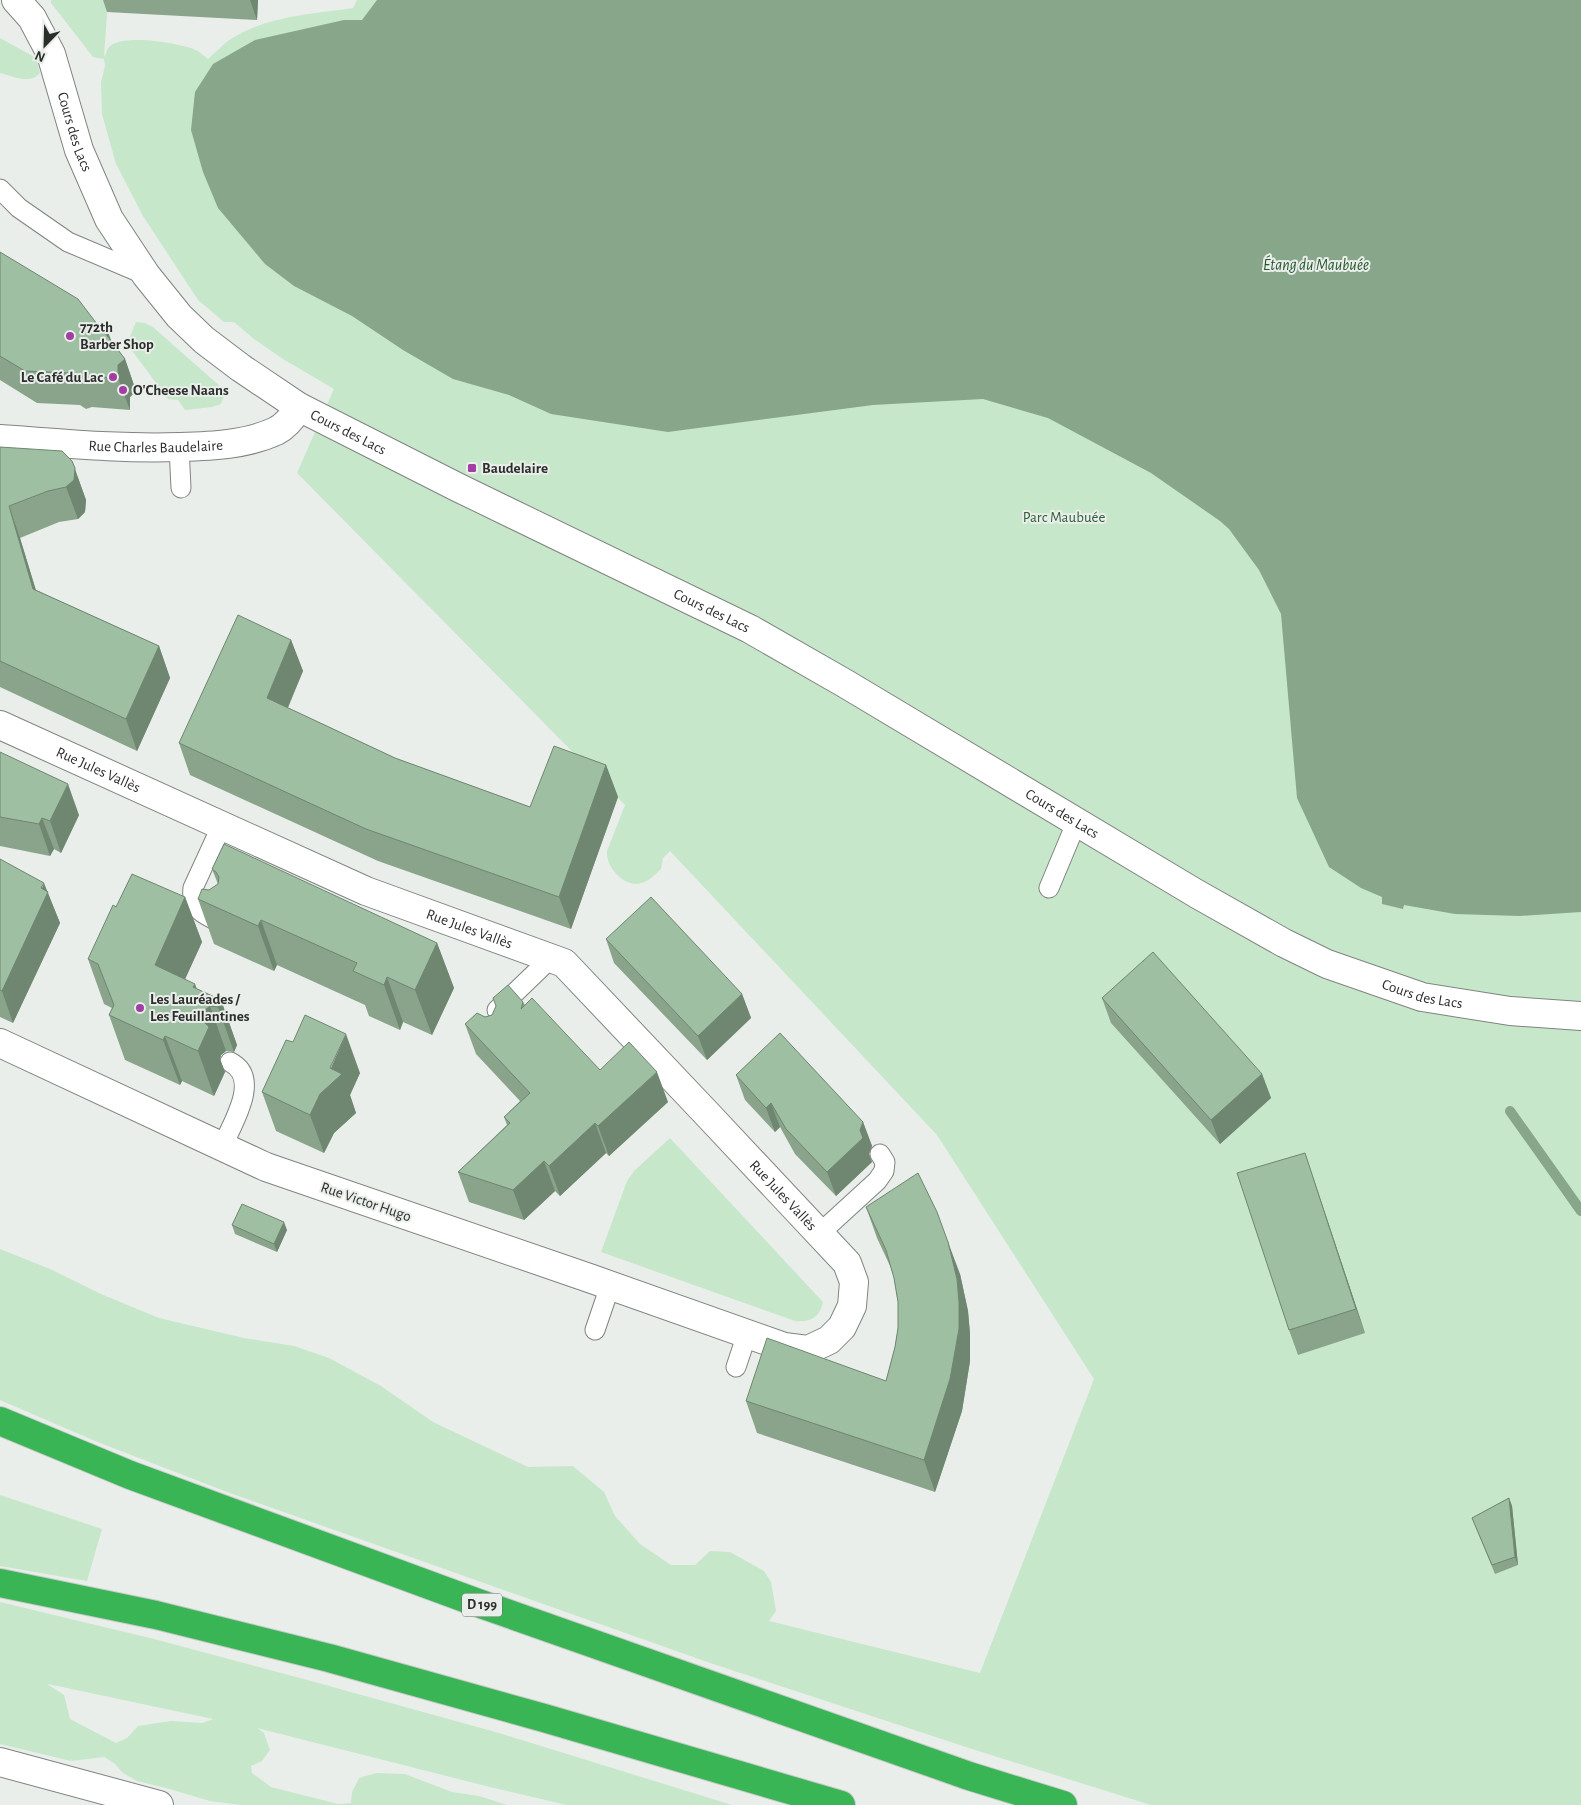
<svg xmlns="http://www.w3.org/2000/svg" width="1581" height="1805" font-family="'Alegreya Sans',sans-serif">
<style>
.green{fill:#c7e7ca;fill-rule:evenodd}
.water{fill:#87a68a}
.lines{fill:none;stroke-linecap:round;stroke-linejoin:round}
.stream{stroke:#87a68a;stroke-width:10}
.lane-casing{stroke:#808480;stroke-width:21}
.street-casing{stroke:#808480;stroke-width:30}
.highway-casing{stroke:#c8c9c8;stroke-width:30}
.lane{stroke:#fff;stroke-width:19}
.street{stroke:#fff;stroke-width:28}
.highway{stroke:#39b556;stroke-width:28}
.wall{fill:#89a48b}
.shaded-wall{fill:#6f8671}
.building{fill:#9fbfa2;stroke:#6f8671}
.poi-dot{fill:#a23da2;stroke:#e9eeea;stroke-width:2}
.labels{text-anchor:middle;dominant-baseline:central;stroke-width:4;stroke-linejoin:round;paint-order:stroke}
.shield{fill:#e9eeea;stroke:#656865;stroke-width:1}
.shield-label{font-size:14px;font-weight:bold;fill:#2c2e2c}
.street-label{font-size:15px;fill:#2c2e2c;stroke:#e9eeea}
.poi-label{font-size:15px;font-weight:bold;fill:#2c2e2c;stroke:#e9eeea;text-anchor:start}
.park-label{font-size:15px;fill:#316139;stroke:#e9eeea}
.water-label{font-size:16px;font-style:italic;fill:#26562e;stroke:#e9eeea}
</style>
<rect width="100%" height="100%" fill="#e9eeea"/>
<!-- green -->
<path class="green" d="M51,0H108L104,57C106,54 107,49 109,47C122,33 180,43 196,50C200,52 204,56 208,59C215,53 223,44 231,39C266,16 313,14 353,8L357,0H1581V1805H1151L972,1749L713,1664L227,1492L95,1441L0,1400V1249L50,1269L101,1294L159,1318L244,1338L294,1346L329,1358L381,1386L433,1422L528,1467L573,1466L604,1492L615,1516L640,1544L671,1565H695L710,1551L730,1552L764,1571L771,1582L776,1611L769,1621L980,1673L1094,1379L937,1135L670,851L663,858L661,869C655,875 647,883 637,884C621,884 606,866 607,851L625,805L297,473L334,389L283,359L254,339L234,322H224L198,300L143,216L116,164L102,114L101,82L105,66L104,59L93,57L51,3Z
M0,38L36,58L40,73C30,85 13,76 0,73Z
M136,322L145,323L153,327L222,388L224,396L221,404L212,407L185,410L178,400L168,399L127,344Z
M670,1138L823,1302C819,1319 810,1322 795,1321L601,1252L627,1181L634,1171Z
M0,1495L102,1529L87,1581L0,1566Z
M0,1602L154,1639L311,1681L499,1733L732,1805H567L490,1787L257,1728L264,1733L270,1750L262,1761L251,1766L252,1773L271,1787L338,1804L351,1803L352,1792L359,1778L376,1773L405,1774L452,1792L479,1796L507,1805H241L210,1801L166,1788L137,1781L123,1773L114,1763L104,1757L71,1761L0,1744ZM47,1684H48L213,1719L202,1723L171,1721L138,1726L127,1738L116,1743L70,1719L64,1695Z"/>
<!-- water -->
<path class="water" d="M377,0H1581V912L1520,916L1455,914L1404,905L1403,909L1382,904V897L1361,888L1329,867L1297,798L1281,614L1259,570L1229,529L1220,521L1151,473L1048,418L983,399L873,405L668,432L551,414L509,395L453,379L403,350L352,316L294,286L265,264L218,208L203,172L191,130L195,92L213,64L255,40L344,20H362Z"/>
<g class="lines">
<!-- stream -->
<path class="stream" d="M1510,1111L1581,1211"/>
<!-- lane casing -->
<g class="lane-casing">
<path id="lane" d="M0,189L19,208L68,242L146,275
M179,447L181,488
M222,825L193,888C190,911 207,916 224,924
M1049,888L1077,821
M497,1010L551,958
M222,1147C232,1124 262,1078 230,1062
M819,1234L877,1181L884,1171L885,1162L880,1154
M595,1330L610,1286
M736,1367L747,1334"/>
</g>
<!-- street casing -->
<g class="street-casing">
<g id="street">
<path id="s1" d="M16,0L32,18L51,54L79,150L109,219L146,275L179,316L204,340L241,368L299,407L459,488L750,629L846,684L1197,894L1284,943L1327,964L1422,997L1510,1011L1581,1016"/>
<path id="s2" d="M0,439C60,443 119,449 179,447C211,446 246,445 276,431C286,426 293,417 299,407"/>
<path id="s3" d="M0,725L366,891L564,963L709,1116L847,1263L854,1282L852,1306L842,1327L829,1340L808,1350L784,1347L592,1279L266,1167L0,1043"/>
<path d="M0,1762L159,1805"/>
</g>
</g>
<!-- highway casing -->
<g class="highway-casing">
<path id="highway" d="M0,1421L130,1475L478,1603L969,1776L1063,1805
M0,1583L156,1615L329,1658L544,1718L841,1805"/>
</g>
<!-- lane -->
<use href="#lane" class="lane"/>
<!-- street -->
<use href="#street" class="street"/>
<!-- highway -->
<use href="#highway" class="highway"/>
</g>
<!-- wall -->
<path class="wall" d="M103,0H258L257,20L107,12Z
M0,252L112,342L125,359L136,391L130,397V410L92,407L86,409L80,405L37,403L0,380Z
M0,447L72,461L86,500L85,512L78,519L59,522L20,538L36,590L159,646L170,678L137,751L0,687Z
M291,640L303,671L288,708L395,758L530,807L606,765L618,797L571,929L378,861L190,775L179,743Z
M0,752L79,815L61,853L54,849L50,856L0,846Z
M0,859L47,891L60,923L13,1023L0,1017Z
M212,869L437,943L454,988L432,1035L403,1022L400,1030L369,1016L365,1005L277,965L274,971L214,944L198,899L218,884Z
M185,897L202,942L185,979L197,989L221,1000L237,1045L234,1052L226,1051L221,1055L220,1059L225,1072L214,1096L182,1081L180,1085L125,1060L109,1015L112,1008L104,1004L88,959L116,907Z
M606,939L742,994L751,1018L707,1060L614,963Z
M1102,998L1262,1074L1271,1098L1220,1144L1111,1023Z
M523,1002L525,1005L600,1070L668,1102L609,1156L606,1153L560,1196L555,1191L524,1220L469,1202L458,1172L507,1125L504,1117L520,1101L476,1054L465,1024L492,1015Z
M360,1073L350,1095L356,1113L334,1133L324,1153L276,1131L262,1092Z
M736,1075L863,1122L872,1146L869,1154L872,1162L836,1196L795,1154L780,1127L775,1132L745,1100Z
M1313,1177L1365,1333L1298,1355L1289,1330Z
M866,1207L960,1274L968,1311L970,1334V1361L962,1411L935,1492L757,1433L746,1401L886,1381L895,1347L898,1328V1302L894,1278L891,1268L877,1238Z
M232,1225L287,1230L277,1252L235,1234Z
M1509,1498L1512,1506L1518,1565L1495,1574L1472,1518Z"/>
<!-- shaded-wall -->
<path class="shaded-wall" d="M250,0H258L257,20Z
M106,326L117,357L105,333Z
M125,359L136,391L130,397V410L118,378V365Z
M72,461L86,500L85,512L78,519L66,487Z
M9,506L20,538L45,621L33,589Z
M291,640L303,671L278,730L267,698Z
M159,646L170,678L137,751L126,719Z
M606,765L618,797L571,929L559,897Z
M68,784L79,815L61,853L50,821Z
M42,818L54,849L50,856L39,824Z
M44,883L60,923L13,1023L2,991Z
M185,897L202,942L171,1010L155,965Z
M261,920L277,965L274,971L258,926Z
M437,943L454,988L432,1035L415,990Z
M387,977L403,1022L400,1030L384,985Z
M195,984L205,1010L210,1006L226,1051L221,1055L220,1059L225,1072L214,1096L198,1051L203,1021L193,987Z
M742,994L751,1018L707,1060L698,1036Z
M221,1000L237,1045L234,1052L218,1007Z
M346,1034L360,1073L350,1095L356,1113L334,1133L324,1153L310,1115Z
M165,1036L182,1081L180,1085L163,1040Z
M657,1072L668,1102L609,1156L598,1126Z
M1262,1074L1271,1098L1220,1144L1211,1120Z
M771,1103L780,1127L775,1132L766,1108Z
M863,1122L872,1146L869,1154L872,1162L836,1196L827,1172Z
M595,1123L606,1153L560,1196L549,1166Z
M1305,1153L1365,1333L1356,1309Z
M544,1161L555,1191L524,1220L513,1190Z
M284,1222L287,1230L277,1252L274,1244Z
M948,1242L960,1274L968,1311L970,1334V1361L962,1411L935,1492L924,1460Z
M1509,1498L1512,1506L1518,1565L1515,1557Z"/>
<!-- building -->
<path class="building" d="M0,252L78,299L97,324L106,326L105,333L125,359L118,365V378L81,376L75,377L68,373L25,371L0,356Z
M0,447L62,451L72,461L75,468L74,480L66,487L48,491L9,506L33,589L159,646L126,719L0,661Z
M238,615L291,640L267,698L395,758L530,807L554,746L606,765L559,897L366,829L179,743Z
M0,752L68,784L50,821L42,818L39,824L0,817Z
M224,844L437,943L415,990L387,977L384,985L353,971L357,963L261,920L258,926L198,899L202,889L209,890L218,884L219,877L216,872L212,869Z
M0,859L44,883L41,888L48,892L2,991L0,990Z
M132,874L185,897L155,965L195,984L193,987L221,1000L218,1007L210,1006L205,1010L203,1021L209,1027L198,1051L165,1036L163,1040L109,1015L114,1005L98,964L88,959L113,905L116,907Z
M651,897L742,994L698,1036L606,939Z
M1153,952L1262,1074L1211,1120L1102,998Z
M508,985L523,1002L521,1009L532,998L600,1070L629,1042L657,1072L598,1126L595,1123L549,1166L544,1161L513,1190L458,1172L510,1123L504,1117L530,1093L465,1024L477,1013L485,1017L492,1015L496,1006L493,998Z
M305,1015L346,1034L330,1068L342,1074L320,1094L310,1115L262,1092L286,1040L293,1042Z
M780,1033L863,1122L860,1130L863,1138L827,1172L786,1129L771,1103L766,1108L736,1075Z
M1305,1153L1356,1309L1289,1330L1237,1173Z
M918,1173L937,1212L948,1242L957,1279L959,1302V1329L950,1379L924,1460L746,1401L767,1338L886,1381L895,1347L898,1328V1302L894,1278L886,1250L866,1207Z
M242,1204L284,1222L274,1244L232,1225Z
M1509,1498L1515,1557L1492,1565L1472,1518Z"/>
<!-- markers -->
<g class="poi-dot">
<circle cx="70" cy="336" r="5"/>
<circle cx="113" cy="377" r="5"/>
<circle cx="123" cy="390" r="5"/>
<rect x="467" y="463" width="10" height="10" rx="2.5"/>
<circle cx="140" cy="1008" r="5"/>
</g>
<g class="labels">
<!-- shield labels -->
<rect class="shield" x="462" y="1593.5" width="40" height="23" rx="4"/>
<g class="shield-label">
<text x="482" y="1605">D 199</text>
</g>
<!-- street labels -->
<g class="street-label">
<text stroke="none"><textPath href="#s1" startOffset="146">Cours des Lacs</textPath></text>
<text stroke="none"><textPath href="#s1" startOffset="566">Cours des Lacs</textPath></text>
<text stroke="none"><textPath href="#s2" startOffset="156">Rue Charles Baudelaire</textPath></text>
<text stroke="none"><textPath href="#s1" startOffset="971">Cours des Lacs</textPath></text>
<text stroke="none"><textPath href="#s3" startOffset="108">Rue Jules Vallès</textPath></text>
<text stroke="none"><textPath href="#s1" startOffset="1376">Cours des Lacs</textPath></text>
<text stroke="none"><textPath href="#s3" startOffset="512">Rue Jules Vallès</textPath></text>
<text stroke="none"><textPath href="#s1" startOffset="1781">Cours des Lacs</textPath></text>
<text stroke="none"><textPath href="#s3" startOffset="932">Rue Jules Vallès</textPath></text>
<text transform="translate(366 1202) rotate(19)">Rue Victor Hugo</text>
</g>
<!-- poi labels -->
<g class="poi-label">
<text x="80" y="327">772th<tspan x="80" dy="17">Barber Shop</tspan></text>
<text x="103" y="377" text-anchor="end">Le Café du Lac</text>
<text x="133" y="390">O'Cheese Naans</text>
<text x="482" y="468">Baudelaire</text>
<text x="150" y="999">Les Lauréades /<tspan x="150" dy="17">Les Feuillantines</tspan></text>
</g>
<!-- park labels -->
<g class="park-label">
<text x="1064" y="517">Parc Maubuée</text>
</g>
<!-- water labels -->
<g class="water-label">
<text x="1316" y="265">Étang du Maubuée</text>
</g>
</g>
<!-- north arrow -->
<g transform="translate(45 45) rotate(203)" stroke="#e9eeea" stroke-width="4" paint-order="stroke">
<path d="M0-4L9 19L0 12L-9 19Z" fill="#2c2e2c"/>
<text y="-8" font-size="14" font-weight="bold" text-anchor="middle" fill="#2c2e2c">N</text>
</g>
</svg>
